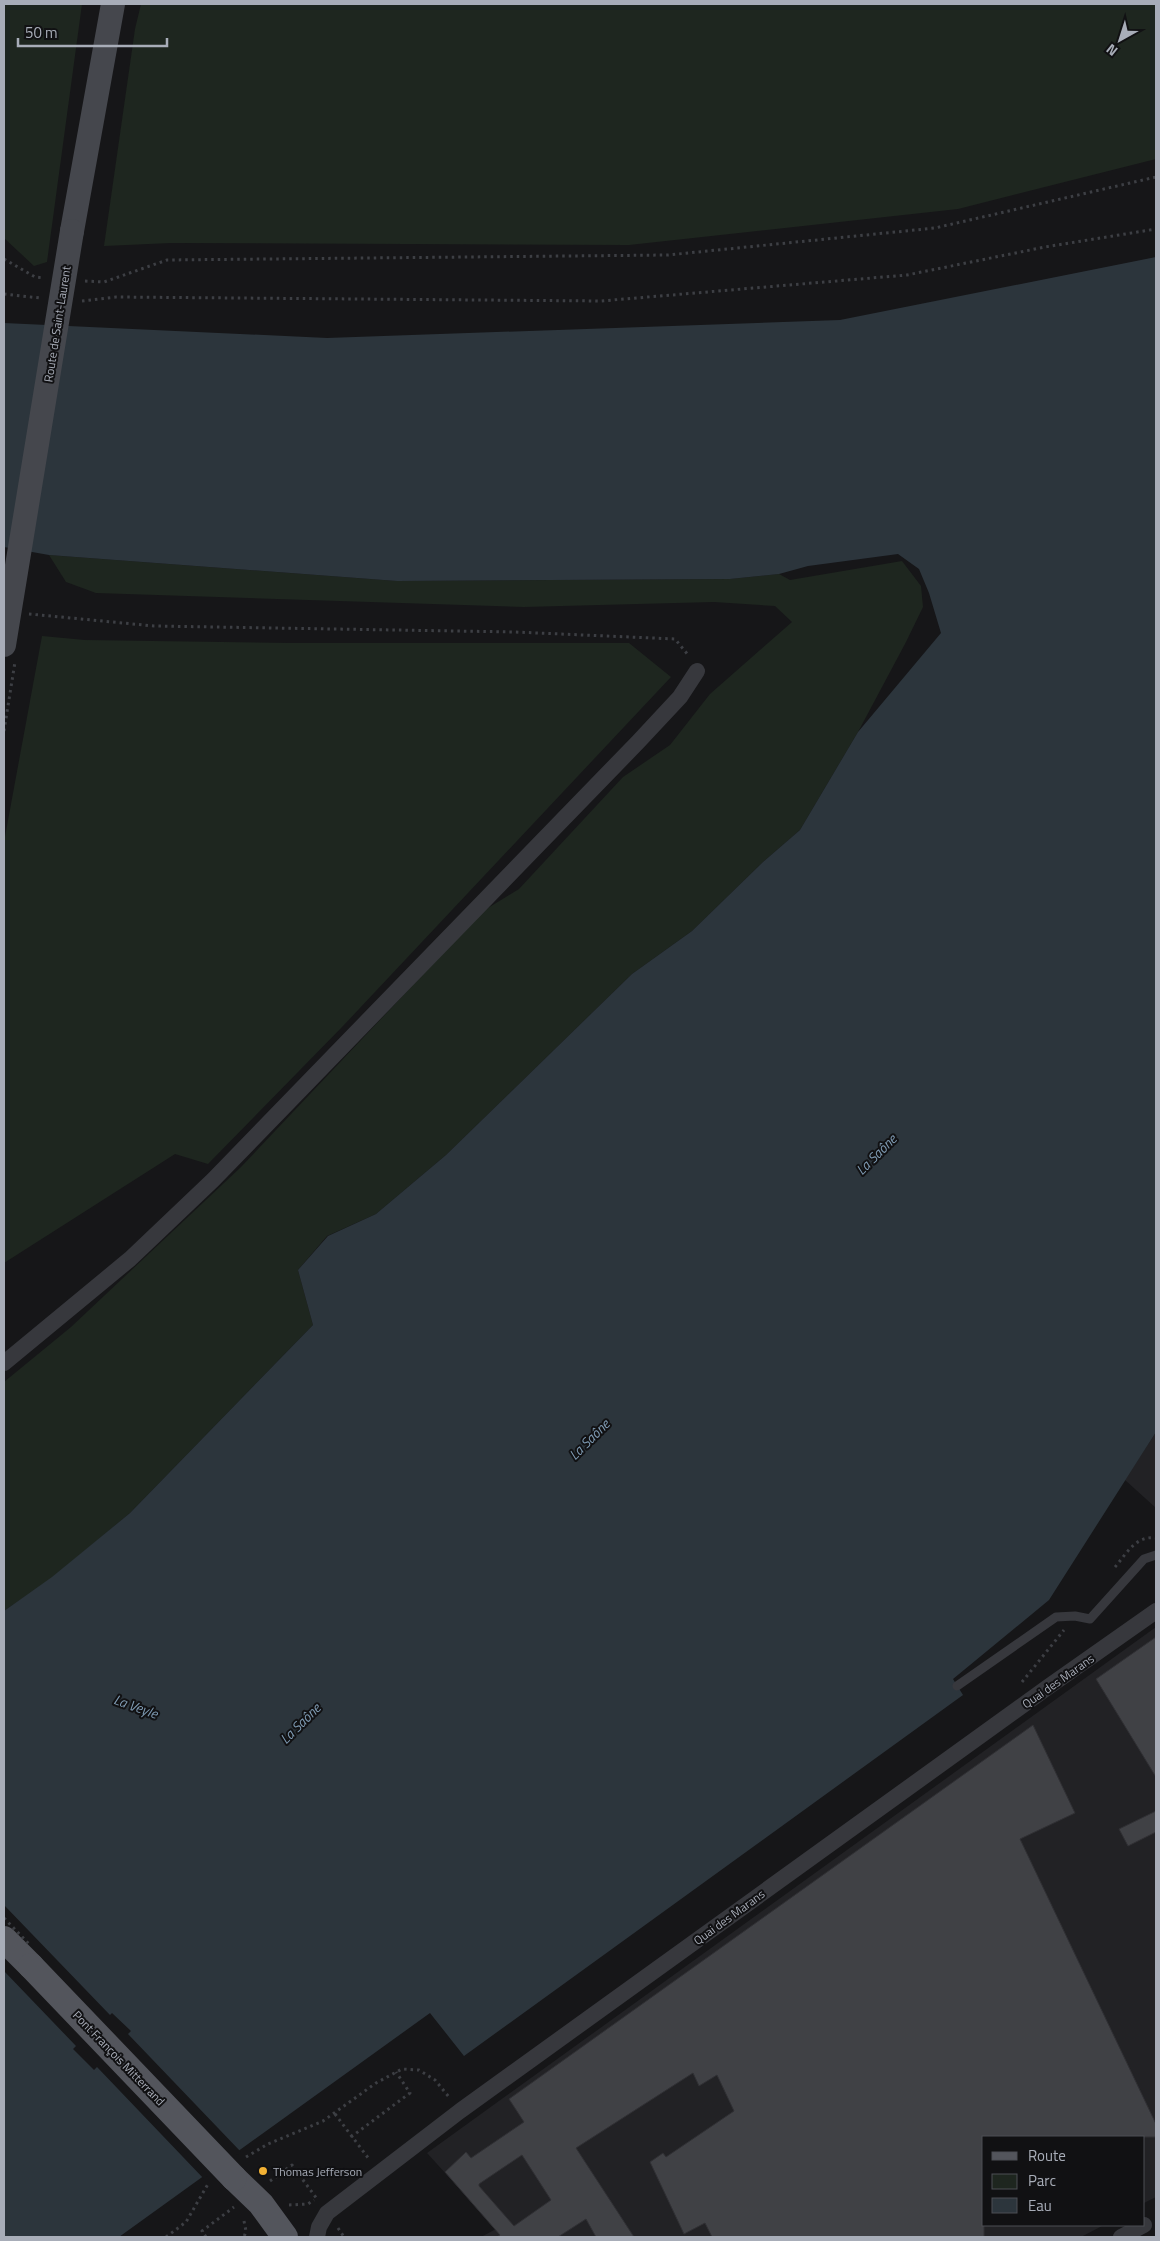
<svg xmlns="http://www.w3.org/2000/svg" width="1160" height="2241" font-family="'Titillium Web',sans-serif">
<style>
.built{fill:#222225}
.green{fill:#1e261f}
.water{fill:#2c353c}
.pier{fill:#161618}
.building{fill:#404145;stroke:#303034;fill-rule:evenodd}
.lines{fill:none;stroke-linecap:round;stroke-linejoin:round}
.path{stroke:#3d3f44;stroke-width:3;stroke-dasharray:2.5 4;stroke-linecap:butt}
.service{stroke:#37383d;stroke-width:9}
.minor{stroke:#37383d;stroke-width:16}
.secondary{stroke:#45474d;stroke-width:24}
.primary{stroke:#53555c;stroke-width:26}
.path-bridge{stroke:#3d3f44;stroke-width:3;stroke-dasharray:2.5 4;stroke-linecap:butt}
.secondary-bridge{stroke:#45474d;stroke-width:24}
.primary-bridge{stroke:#53555c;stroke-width:26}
.poi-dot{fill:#f2b134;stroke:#111113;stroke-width:2}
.labels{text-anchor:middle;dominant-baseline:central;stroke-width:4;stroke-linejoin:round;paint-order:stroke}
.street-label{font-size:12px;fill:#a8adb8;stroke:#111113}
.poi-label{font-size:12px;fill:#a8adb8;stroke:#111113;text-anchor:start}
.water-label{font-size:14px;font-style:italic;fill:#7f9bb3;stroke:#111113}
</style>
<rect width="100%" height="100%" fill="#161618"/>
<!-- built -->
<path class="built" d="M1156,1432V1508L1125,1480Z
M1156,1627V2197L1144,2203V2137H984V2225H1104L1081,2237H481L496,2229L427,2153Z"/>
<!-- green -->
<path class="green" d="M4,4H82L47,262L34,266L4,238Z
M141,4H1156V159L958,209L629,245L171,243L104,246L135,29Z
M49,555L397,581L730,579L779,574L790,580L902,561L921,586L923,607L906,642L858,732L800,830L763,862L692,931L632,974L446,1155L376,1214L327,1236L298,1270L313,1325L130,1513L52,1578L4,1611V1382L71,1327L241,1167L483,911L519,889L623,777L670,745L710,694L792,622L775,606L714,602L524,607L96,593L66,582Z
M42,636L85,640L290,643H629L671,677L343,1026L208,1164L175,1154L4,1263V842Z"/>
<!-- water -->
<path class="water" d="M1156,257V1432L1049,1600L953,1679L963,1695L464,2056L430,2013L119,2237H4V1611L52,1577L130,1513L313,1325L298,1270L328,1236L376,1214L446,1155L632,974L692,931L763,862L800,830L858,732L941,633L929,593L919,569L898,554L808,566L779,574L730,579L397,581L49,555L4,547V323L327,338L840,320Z"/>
<!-- pier -->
<path class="pier" d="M4,1905L110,2015L112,2013L131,2031L128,2034L241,2152L204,2179L97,2067L94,2070L73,2049L76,2046L4,1971Z"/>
<!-- building -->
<path class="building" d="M1156,1637V1777L1096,1679Z
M1033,1725L1075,1813L1020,1839L1156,2124V2137H984V2237H712L705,2223L684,2234L650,2162L663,2153L666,2157L734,2111L717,2075L699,2086L693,2073L576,2148L634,2237H596L586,2219L558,2237H497L500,2235L445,2172L466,2152L471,2158L524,2122L509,2099ZM522,2155L551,2200L514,2226L479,2186V2184Z
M1156,1811V1832L1128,1846L1119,1829Z"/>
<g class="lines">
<!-- path -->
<path class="path" d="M4,259L35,277L44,278
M85,281L104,282L167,260L668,255L935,228L1156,177
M4,294L40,298
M82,301L116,297L601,301L907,275L1045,247L1156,229
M29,614L154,626L515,632L675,639L689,656
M4,731L15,662
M1115,1567C1127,1553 1136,1535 1156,1538
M1022,1682L1064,1630
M335,2114L369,2159
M351,2137L410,2093L396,2072
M246,2157L268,2144L323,2121L376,2083L402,2069L419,2070L435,2080L449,2097
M270,2181L292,2165L317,2199
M289,2205L308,2204L314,2200
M244,2221L246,2231L244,2237
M338,2228L344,2237
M166,2237L186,2222L208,2184
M206,2237L202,2231L234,2207"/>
<!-- service -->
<path class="service" d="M957,1686L1056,1617L1075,1616L1090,1619L1144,1559L1156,1555"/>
<!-- minor -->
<path class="minor" d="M4,1363L130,1259L213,1180L638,742L680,697L697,671
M317,2237L319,2227L327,2213L460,2111L1048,1687L1156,1611
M1121,2237L1144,2225"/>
<!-- secondary -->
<path class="secondary" d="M72,231L113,4"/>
<!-- primary -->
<path class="primary" d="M4,1939L31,1966
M234,2178L261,2204L285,2237"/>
<!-- path-bridge -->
<path class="path-bridge" d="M4,1918L29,1944"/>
<!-- secondary-bridge -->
<path class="secondary-bridge" d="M4,645L72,231"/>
<!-- primary-bridge -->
<path class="primary-bridge" d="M31,1966L234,2178"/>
</g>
<!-- markers -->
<circle class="poi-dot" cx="263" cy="2171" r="5"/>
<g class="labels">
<!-- street labels -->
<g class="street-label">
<text transform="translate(57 324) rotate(-81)">Route de Saint-Laurent</text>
<text transform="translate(1058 1681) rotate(-35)">Quai des Marans</text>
<text transform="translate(729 1917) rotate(-36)">Quai des Marans</text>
<text transform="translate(119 2058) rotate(46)">Pont François Mitterrand</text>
</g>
<!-- poi labels -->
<g class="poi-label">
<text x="273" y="2171">Thomas Jefferson</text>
</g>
<!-- water labels -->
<g class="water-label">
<text transform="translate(876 1154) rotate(-45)">La Saône</text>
<text transform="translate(589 1439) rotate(-45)">La Saône</text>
<text transform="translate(136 1706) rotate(20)">La Veyle</text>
<text transform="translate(300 1723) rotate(-45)">La Saône</text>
</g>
</g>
<!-- border -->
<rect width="1160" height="2241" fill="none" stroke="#a8adb8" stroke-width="10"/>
<!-- legend -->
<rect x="982" y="2136" width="162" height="90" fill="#111113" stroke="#4d4f55"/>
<rect x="992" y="2152" width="25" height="8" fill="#53555c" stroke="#4d4f55"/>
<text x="1028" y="2161" font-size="15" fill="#a8adb8">Route</text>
<rect x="992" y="2174" width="25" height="15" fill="#1e261f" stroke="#4d4f55"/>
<text x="1028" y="2186" font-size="15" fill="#a8adb8">Parc</text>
<rect x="992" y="2198" width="25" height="15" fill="#2c353c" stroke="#4d4f55"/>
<text x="1028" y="2211" font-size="15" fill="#a8adb8">Eau</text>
<!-- north arrow -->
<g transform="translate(1120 40) rotate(219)" stroke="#111113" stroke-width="4" paint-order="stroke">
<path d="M0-4L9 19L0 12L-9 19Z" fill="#a8adb8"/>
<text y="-8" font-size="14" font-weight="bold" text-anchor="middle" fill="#a8adb8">N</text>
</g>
<!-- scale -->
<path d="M18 38v8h149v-8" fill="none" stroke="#a8adb8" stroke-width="2.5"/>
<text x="25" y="38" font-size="15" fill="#a8adb8" stroke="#111113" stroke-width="4" paint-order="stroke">50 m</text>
</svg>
